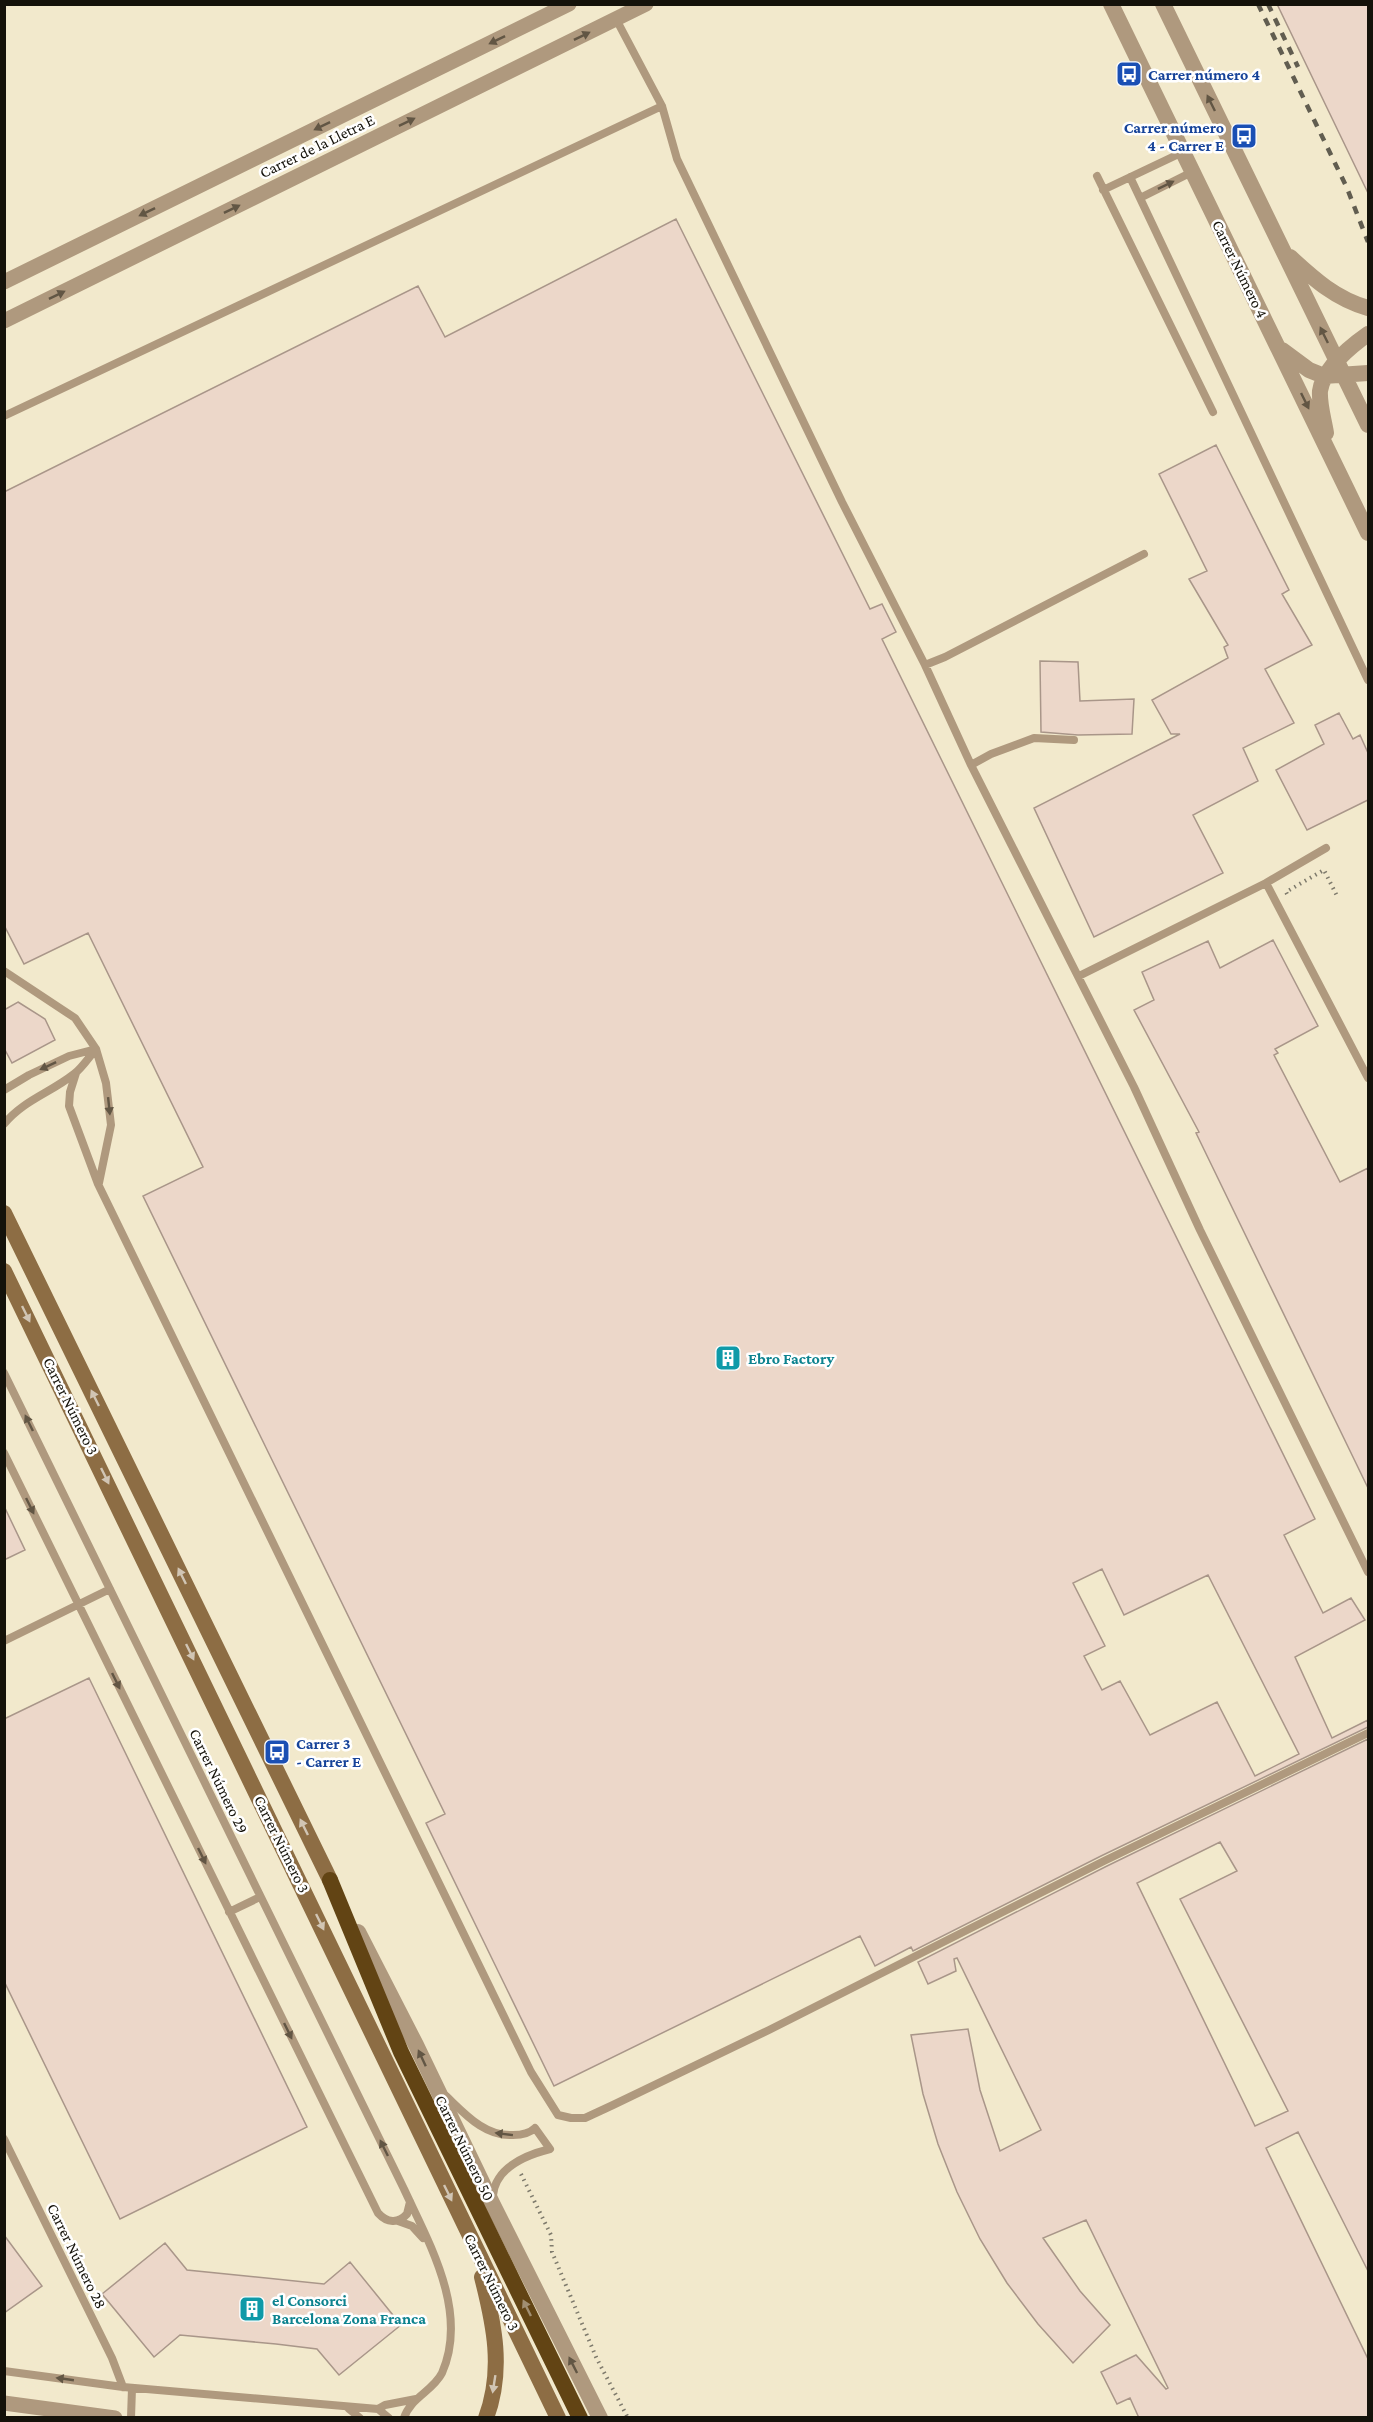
<svg xmlns="http://www.w3.org/2000/svg" width="1373" height="2422" font-family="'Crimson Pro',serif">
<style>
.built{fill:#f2e9cc}
.building{fill:#ecd7c9;stroke:#a99689;stroke-width:1.5;fill-rule:evenodd}
.lines{fill:none;stroke-linecap:round;stroke-linejoin:round}
.path{stroke:#7e7a6c;stroke-width:4;stroke-dasharray:1.5 4.5;stroke-linecap:butt}
.service{stroke:#af997e;stroke-width:8}
.minor{stroke:#af997e;stroke-width:15}
.tertiary{stroke:#af997e;stroke-width:16}
.secondary{stroke:#8d6d44;stroke-width:16}
.trunk{stroke:#624414;stroke-width:16}
.rail{stroke:#615d50;stroke-width:4.5;stroke-dasharray:8 8;stroke-linecap:butt}
.oneway{fill:#625644}
.oneway2{fill:#d1c5b4}
.oneway3{fill:#a18f72}
.labels{text-anchor:middle;dominant-baseline:central;stroke-width:5;stroke-linejoin:round;paint-order:stroke}
.transit-label{font-size:16px;font-weight:bold;fill:#164399;stroke:#fff;text-anchor:start}
.street-label{font-size:16px;fill:#14120a;stroke:#fff}
.culture-label{font-size:16px;font-weight:bold;fill:#0d838f;stroke:#fff;text-anchor:start}
</style>
<rect width="100%" height="100%" fill="#fcf5df"/>
<!-- built -->
<path class="built" d="M5,5H1368V2417L5,2418Z"/>
<!-- building -->
<path class="building" d="M1277,4H1368V193Z
M676,219L870,609L882,604L896,632L882,639L1315,1519L1284,1535L1323,1613L1351,1598L1365,1620L1295,1657L1332,1738L1368,1720V1727L1101,1856L913,1951L911,1947L875,1966L860,1936L554,2086L426,1823L445,1814L143,1196L203,1167L88,933L24,964L4,925V492L418,286L445,337ZM1102,1569L1124,1615L1208,1575L1299,1754L1255,1776L1217,1702L1150,1735L1120,1681L1102,1690L1084,1656L1105,1646L1073,1583Z
M1216,445L1289,590L1282,594L1312,645L1265,669L1294,723L1243,748L1258,781L1193,815L1223,873L1094,937L1034,808L1180,734H1171L1152,700L1228,658L1224,647L1228,645L1189,579L1207,571L1159,474Z
M1040,661L1078,662L1080,701L1134,699L1132,734L1078,735L1041,732Z
M1339,713L1353,739L1360,735L1368,753V800L1307,830L1276,770L1324,744L1315,725Z
M1273,940L1318,1026L1275,1049L1278,1053L1274,1055L1340,1182L1368,1168V1488L1196,1133L1199,1132L1134,1010L1154,1000L1142,972L1208,941L1220,968Z
M18,1002L45,1019L55,1040L12,1063L4,1048V1010Z
M4,1506L25,1550L4,1560Z
M89,1678L307,2127L120,2219L4,1981V1719Z
M1368,1739V2271L1298,2132L1266,2148L1368,2359V2418H1139L1130,2398L1117,2404L1101,2372L1136,2355L1166,2389L1168,2388L1086,2220L1043,2238L1080,2291L1110,2325L1073,2363L1038,2324L1007,2283L980,2239L957,2192L938,2144L923,2094L911,2035L968,2029L980,2090L1000,2151L1041,2130L957,1958L954,1959L956,1971L928,1984L918,1962L1107,1866ZM1220,1842L1237,1871L1180,1899L1288,2111L1255,2126L1137,1883Z
M4,2235L42,2286L4,2313Z
M165,2243L187,2270L324,2284L350,2262L401,2325L339,2375L317,2349L276,2344L180,2335L154,2357L102,2294Z"/>
<g class="lines">
<!-- path -->
<path class="path" d="M1287,894L1286,892L1324,870L1338,898
M521,2174L551,2235L552,2252L596,2357L628,2418"/>
<!-- service -->
<path class="service" d="M616,19L662,106L677,159L842,502L925,665L971,765L1134,1087L1200,1230L1368,1572
M1097,176L1213,412
M1130,177L1368,680
M1103,190L1183,152
M1140,198L1192,172
M4,416L662,106
M925,665L945,657L1144,554
M971,765L991,754L1034,738L1074,740
M1266,883L1368,1078
M4,971L75,1018L96,1049L106,1083L111,1125L99,1183
M1079,976L1266,883L1326,848
M76,1073L70,1092L69,1106L98,1184L531,2072L558,2115L571,2118H585L613,2105L769,2030L1104,1861L1368,1733
M4,1090L29,1075L69,1056L96,1049
M4,1124C24,1100 50,1093 74,1074C82,1068 89,1057 96,1049
M4,1373L404,2189C429,2243 469,2312 442,2373C433,2391 410,2398 404,2418
M4,1453L378,2213C387,2223 398,2224 407,2214L410,2202
M4,1641L110,1589
M229,1912L260,1897
M446,2096C465,2114 485,2137 513,2135C521,2135 529,2134 535,2128L550,2149C526,2155 496,2167 493,2195
M4,2139L112,2358L123,2387
M398,2221L412,2226L423,2238
M4,2371L123,2387L378,2409L389,2418
M349,2409L360,2418
M378,2409L385,2405L416,2399
M131,2418L132,2388"/>
<!-- minor -->
<path class="minor" d="M4,282L569,4
M4,321L646,4
M4,2403L115,2418"/>
<!-- tertiary -->
<path class="tertiary" d="M1111,4L1368,533
M1163,4L1368,425
M1290,257C1315,280 1336,299 1368,308
M1282,350L1309,370L1324,376L1368,373
M1326,433C1324,420 1319,404 1320,391C1323,369 1351,346 1368,334
M358,1932L416,2045L492,2203L600,2418"/>
<!-- secondary -->
<path class="secondary" d="M4,1213L330,1880
M4,1271L558,2418
M482,2277C494,2324 504,2370 486,2418"/>
<!-- trunk -->
<path class="trunk" d="M330,1880L401,2052L580,2418"/>
<!-- rail -->
<path class="rail" d="M1258,4L1347,188L1368,242
M1268,4L1298,67"/>
</g>
<!-- one-way arrows -->
<defs><path id="oneway-solid" d="M-6-.8H1V-3.2L6.5 0L1 3.2V.8H-6Z" transform="scale(1.5)"/></defs>
<g class="oneway">
<use href="#oneway-solid" transform="translate(582 36) rotate(-26)"/>
<use href="#oneway-solid" transform="translate(497 40) rotate(154)"/>
<use href="#oneway-solid" transform="translate(1211 103) rotate(-116)"/>
<use href="#oneway-solid" transform="translate(407 122) rotate(-26)"/>
<use href="#oneway-solid" transform="translate(322 126) rotate(154)"/>
<use href="#oneway-solid" transform="translate(1166 185) rotate(-26)"/>
<use href="#oneway-solid" transform="translate(232 209) rotate(-26)"/>
<use href="#oneway-solid" transform="translate(147 212) rotate(154)"/>
<use href="#oneway-solid" transform="translate(57 295) rotate(-26)"/>
<use href="#oneway-solid" transform="translate(1324 335) rotate(-116)"/>
<use href="#oneway-solid" transform="translate(1305 401) rotate(64)"/>
<use href="#oneway-solid" transform="translate(48 1066) rotate(155)"/>
<use href="#oneway-solid" transform="translate(109 1106) rotate(84)"/>
<use href="#oneway-solid" transform="translate(29 1423) rotate(-116)"/>
<use href="#oneway-solid" transform="translate(30 1506) rotate(64)"/>
<use href="#oneway-solid" transform="translate(116 1681) rotate(64)"/>
<use href="#oneway-solid" transform="translate(202 1856) rotate(64)"/>
<use href="#oneway-solid" transform="translate(288 2031) rotate(64)"/>
<use href="#oneway-solid" transform="translate(422 2058) rotate(-115)"/>
<use href="#oneway-solid" transform="translate(504 2134) rotate(-173)"/>
<use href="#oneway-solid" transform="translate(384 2148) rotate(-116)"/>
<use href="#oneway-solid" transform="translate(573 2365) rotate(-117)"/>
<use href="#oneway-solid" transform="translate(65 2379) rotate(-172)"/>
</g>
<g class="oneway2">
<use href="#oneway-solid" transform="translate(26 1314) rotate(64)"/>
<use href="#oneway-solid" transform="translate(95 1398) rotate(-116)"/>
<use href="#oneway-solid" transform="translate(105 1476) rotate(64)"/>
<use href="#oneway-solid" transform="translate(182 1576) rotate(-116)"/>
<use href="#oneway-solid" transform="translate(190 1652) rotate(64)"/>
<use href="#oneway-solid" transform="translate(304 1827) rotate(-116)"/>
<use href="#oneway-solid" transform="translate(320 1922) rotate(64)"/>
<use href="#oneway-solid" transform="translate(448 2193) rotate(64)"/>
<use href="#oneway-solid" transform="translate(494 2384) rotate(99)"/>
</g>
<use class="oneway3" href="#oneway-solid" transform="translate(527 2308) rotate(-116)"/>
<!-- icons -->
<defs>
<g id="bus-square" transform="scale(1.35)"><rect x="-9" y="-9" width="18" height="18" rx="4" fill="#1a4fb4" stroke="#fff"/><path d="M-5-6H5V4H4V6H2V4H-2V6H-4V4H-5ZM-3.5-4V0h7V-4ZM-3.5 1.2v1.5H-2V1.2ZM2 1.2v1.5H3.5V1.2Z" fill="#fff"/></g>
<g id="building-square" transform="scale(1.35)"><rect x="-9" y="-9" width="18" height="18" rx="4" fill="#0f9aa8" stroke="#fff"/><path d="M-4-6H4V6H1V3H-1V6H-4ZM-2.5-4.3h1.7v1.8h-1.7ZM.8-4.3h1.7v1.8H.8ZM-2.5-1h1.7V.8h-1.7ZM.8-1h1.7V.8H.8Z" fill="#fff"/></g>
</defs>
<g fill-rule="evenodd">
<use href="#bus-square" x="1129" y="74"/>
<use href="#bus-square" x="1244" y="136"/>
<use href="#building-square" x="728" y="1358"/>
<use href="#bus-square" x="277" y="1752"/>
<use href="#building-square" x="252" y="2309"/>
</g>
<g class="labels">
<!-- transit labels -->
<g class="transit-label">
<text x="1148" y="74">Carrer número 4</text>
<text x="1224" y="127" text-anchor="end">Carrer número<tspan x="1224" dy="18">4 - Carrer E</tspan></text>
<text x="296" y="1743">Carrer 3<tspan x="296" dy="18">- Carrer E</tspan></text>
</g>
<!-- street labels -->
<g class="street-label">
<text transform="translate(317 146) rotate(-26)">Carrer de la Lletra E</text>
<text transform="translate(1240 269) rotate(64)">Carrer Número 4</text>
<text transform="translate(71 1406) rotate(64)">Carrer Número 3</text>
<text transform="translate(219 1781) rotate(64)">Carrer Número 29</text>
<text transform="translate(282 1844) rotate(64)">Carrer Número 3</text>
<text transform="translate(465 2148) rotate(64)">Carrer Número 50</text>
<text transform="translate(77 2256) rotate(64)">Carrer Número 28</text>
<text transform="translate(492 2282) rotate(64)">Carrer Número 3</text>
</g>
<!-- culture labels -->
<g class="culture-label">
<text x="748" y="1358">Ebro Factory</text>
<text x="272" y="2300">el Consorci<tspan x="272" dy="18">Barcelona Zona Franca</tspan></text>
</g>
</g>
<!-- border -->
<rect width="1373" height="2422" fill="none" stroke="#14120a" stroke-width="12"/>
</svg>
